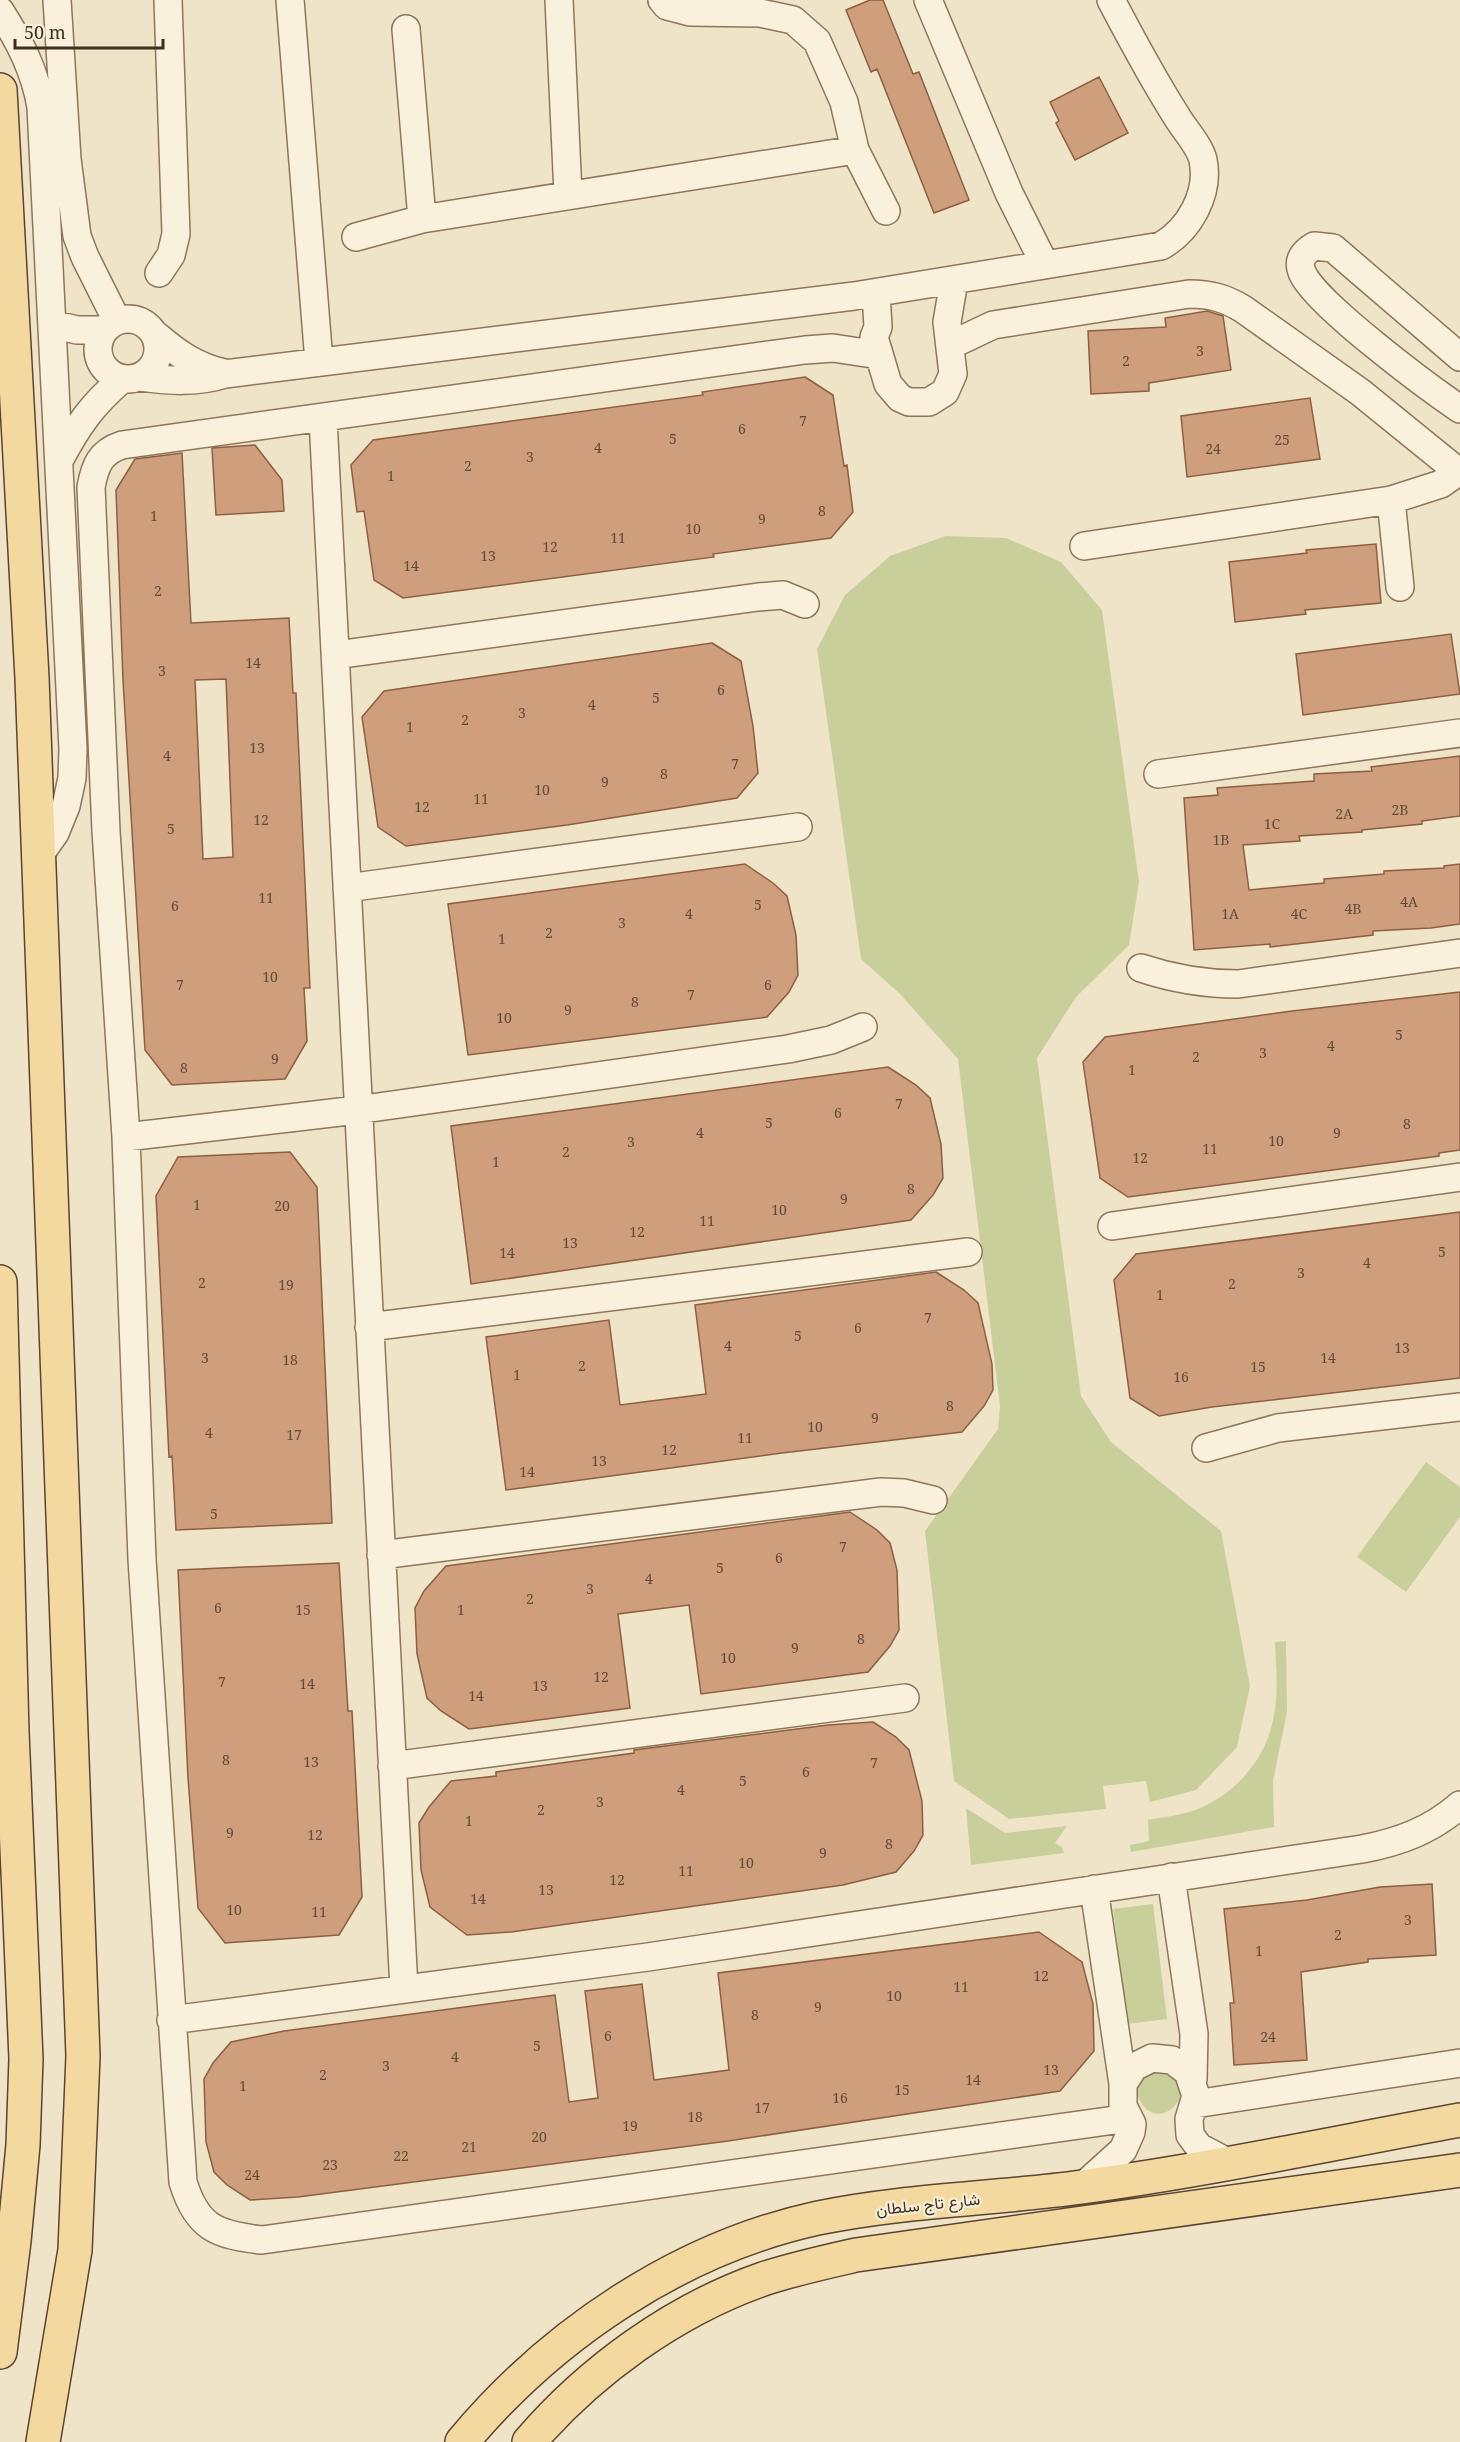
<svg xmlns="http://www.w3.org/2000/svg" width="1460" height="2442" font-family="'Noto Serif',Vazirmatn,serif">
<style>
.green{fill:#c9cf9b}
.building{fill:#cf9f7d;stroke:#8d5f41;stroke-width:1.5;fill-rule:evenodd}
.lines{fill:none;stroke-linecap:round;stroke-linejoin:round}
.minor-casing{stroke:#8d765c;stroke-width:30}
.major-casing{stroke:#5b4430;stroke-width:36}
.minor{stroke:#faf1dc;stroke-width:27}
.major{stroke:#f3d9a0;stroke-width:33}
.labels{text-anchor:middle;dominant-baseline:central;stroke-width:4.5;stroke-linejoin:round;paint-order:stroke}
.number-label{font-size:14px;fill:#624a37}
.street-label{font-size:16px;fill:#3d2e20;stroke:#f7eed8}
</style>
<rect width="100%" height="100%" fill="#f0e4c8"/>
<!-- green -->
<path class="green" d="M946,536L1006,538L1061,562L1102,610L1139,882L1129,945L1076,997L1037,1058L1081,1396L1111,1442L1221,1531L1250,1686L1237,1747L1196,1790L1150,1802L1146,1781L1103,1786L1106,1809L1009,1819L954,1781L925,1531L998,1429L1000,1406L958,1059L900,994L861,959L817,649L845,595L890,556Z
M1426,1462L1460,1487V1517L1406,1592L1357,1557Z
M1286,1641L1287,1712L1273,1781L1274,1827L1131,1852L1130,1845L1149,1841L1148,1820C1162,1817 1176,1816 1189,1812C1230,1800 1265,1762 1273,1720C1279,1695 1276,1668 1275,1642Z
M966,1808L1005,1833L1067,1826L1055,1843L1062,1847L1064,1853L971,1865Z
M1153,1904L1167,2019L1128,2024L1113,1909Z
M1161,2063L1185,2084C1177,2125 1137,2123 1135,2081Z"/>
<!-- building -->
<path class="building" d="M870,0H883L913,74L919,72L969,200L934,213L877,69L871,72L846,10Z
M1099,77L1128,133L1075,160L1056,123L1059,121L1050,102Z
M1207,311L1223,316L1231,370L1149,383V391L1091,394L1088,331L1166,327L1165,318Z
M805,377L833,395L844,466L847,465L853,512L831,538L713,554L714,557L403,598L374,580L364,511L357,512L351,465L373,440L703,395L702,392Z
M1310,398L1320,459L1187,477L1181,416Z
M255,445L282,480L284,511L216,515L212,448Z
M182,453L191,623L289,618L293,693H296L310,988H304L307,1041L285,1079L172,1085L145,1050L123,680L116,490L135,459ZM226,679L233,857L203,859L195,680Z
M1376,544L1381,603L1305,610L1306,614L1235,622L1229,562L1307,553L1306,550Z
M1451,634L1460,694L1303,715L1296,654Z
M712,643L741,661L753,726L758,773L737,798L567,825L406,846L378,827L362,717L384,691Z
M1460,756V816L1422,821V824L1362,830V832L1299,836L1300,841L1243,845L1249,890L1324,883V879L1384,874V871L1444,868V866L1460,864V924L1431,928L1373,931V935L1270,947V944L1194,950L1184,798L1218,795L1217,788L1314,781V774L1372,771L1371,767Z
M745,864L773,883L787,896L796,935L798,975L789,992L767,1017L468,1055L448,904Z
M1460,992V1150L1439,1153V1156L1128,1197L1100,1178L1083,1062L1105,1037L1292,1011Z
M888,1067L916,1085L930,1098L941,1144L943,1178L933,1195L911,1220L471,1284L451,1126Z
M290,1152L317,1187L332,1523L176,1530L172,1456L169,1457L156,1196L178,1157Z
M1460,1212V1378L1212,1407L1159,1416L1130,1398L1114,1280L1136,1254Z
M936,1272L964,1290L978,1303L992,1364L993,1390L984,1406L962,1432L782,1453L506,1490L486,1337L609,1320L620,1405L706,1394L695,1305Z
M850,1512L877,1530L890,1543L897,1570L899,1630L890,1646L868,1672L701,1694L689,1605L618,1614L630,1708L469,1729L441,1711L427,1698L417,1654L415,1608L424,1591L446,1566Z
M339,1563L348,1711H352L362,1897L339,1935L225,1943L198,1908L188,1778L178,1570Z
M873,1722L896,1737L909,1750L922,1801L923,1835L914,1851L896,1872L843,1885L511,1932L467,1935L430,1907L421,1870L419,1823L429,1807L451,1781L496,1776V1772L634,1753V1750L828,1725Z
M1432,1884L1436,1955L1368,1959V1962L1301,1972L1307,2060L1234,2065L1230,2003H1234L1224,1909L1307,1900L1380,1887Z
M1039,1932L1082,1962L1093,2004L1094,2051L1060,2091L728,2141L298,2197L250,2200L227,2185L214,2172L206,2142L204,2079L213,2063L231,2042L284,2031L555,1995L569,2102L598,2098L585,1991L642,1984L654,2080L729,2070L718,1973Z"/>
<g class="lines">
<!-- minor casing -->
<g class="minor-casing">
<path id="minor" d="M57,0L67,159L77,236L85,257L117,321
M290,0L319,362
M559,0L568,194
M662,0L667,6L690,12L760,13L793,20L817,41L844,102L855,150L886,211
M928,0L1009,193L1045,265
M0,11C20,42 35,71 41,107L73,749L72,778L66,806L55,833L38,857
M406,29L422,219
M356,237L422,219L855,150
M159,273L171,255L176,234L168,0
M876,293L878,327L874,337L888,384L900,398L909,402H929L945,392L953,374L947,322L954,281
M98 349a30 30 0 1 1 60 0a30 30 0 1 1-60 0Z
M52,324L77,330H103
M157,336C178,354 197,367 224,373
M951,345L993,325L1189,294C1210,294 1225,298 1243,309L1360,392L1460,473
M879,355L833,348L805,350L122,445C100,452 95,466 91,487L106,831L126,1137L142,1559L183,2182C197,2228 217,2235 262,2240L1129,2118
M1460,357L1333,248L1314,246C1304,252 1297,260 1302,272C1313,302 1429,388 1460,409
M140,377C170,381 196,383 225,374L854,296L1161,246C1189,230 1210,194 1203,160C1200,146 1184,129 1177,117C1153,79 1132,40 1111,0
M323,419L404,1989
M60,459C78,425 92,405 121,380
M1391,500L1400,587
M1084,546L1391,500L1441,484L1458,472
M336,655L758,597L783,595L805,604
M1158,774L1460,733
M347,888L798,827
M1141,968C1174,979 1203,984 1238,984L1460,953
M126,1137L357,1110L788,1049L831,1040L863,1027
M1112,1226L1460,1177
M369,1327L968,1252
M1206,1448L1278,1428L1460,1407
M381,1555L881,1492L904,1493L933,1500
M392,1766L905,1698
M1171,1877L1194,2034L1193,2079
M1094,1889L1123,2084
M171,2020L648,1957L1362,1849C1400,1842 1431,1830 1460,1805
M1195,2104L1460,2063
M1082,2187L1123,2150L1131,2132L1132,2124L1123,2106V2084L1134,2067L1152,2058L1172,2060L1188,2072L1196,2096L1189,2119L1190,2135L1199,2147L1229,2163"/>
</g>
<!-- major casing -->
<g class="major-casing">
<path id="major" d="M0,90L32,678L83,2056L75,2250L43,2442
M0,1282L12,1732L26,2059L23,2145L14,2241L0,2352
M462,2442C552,2334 680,2248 818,2218C905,2200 994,2199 1082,2187C1208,2170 1334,2143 1460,2120
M529,2442C590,2371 674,2310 763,2279C793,2269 825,2262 856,2255L1460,2170"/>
</g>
<!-- minor -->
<use href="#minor" class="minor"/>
<!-- major -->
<use href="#major" class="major"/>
</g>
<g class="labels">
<!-- number labels -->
<g class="number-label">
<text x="1200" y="350">3</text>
<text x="1126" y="360">2</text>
<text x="803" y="420">7</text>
<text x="742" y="428">6</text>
<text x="673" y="438">5</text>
<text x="1282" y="439">25</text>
<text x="598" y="447">4</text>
<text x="1213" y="448">24</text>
<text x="530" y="456">3</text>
<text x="468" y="465">2</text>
<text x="391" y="475">1</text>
<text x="822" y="510">8</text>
<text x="154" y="515">1</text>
<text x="762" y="518">9</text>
<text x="693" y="528">10</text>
<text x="618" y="537">11</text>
<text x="550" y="546">12</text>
<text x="488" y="555">13</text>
<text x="411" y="565">14</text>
<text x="158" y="590">2</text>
<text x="253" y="662">14</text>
<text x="162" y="670">3</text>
<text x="721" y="689">6</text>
<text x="656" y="697">5</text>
<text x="592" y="704">4</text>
<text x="522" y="712">3</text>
<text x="465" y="719">2</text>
<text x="410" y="726">1</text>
<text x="257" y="747">13</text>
<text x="167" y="755">4</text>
<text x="735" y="763">7</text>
<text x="664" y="773">8</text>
<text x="605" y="781">9</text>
<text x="542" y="789">10</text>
<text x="481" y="798">11</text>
<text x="422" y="806">12</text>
<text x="1400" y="809">2B</text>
<text x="1344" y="813">2A</text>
<text x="261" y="819">12</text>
<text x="1272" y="823">1C</text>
<text x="171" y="828">5</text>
<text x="1221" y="839">1B</text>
<text x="266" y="897">11</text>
<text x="1409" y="901">4A</text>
<text x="758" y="904">5</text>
<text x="175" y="905">6</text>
<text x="1353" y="908">4B</text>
<text x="689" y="913">4</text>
<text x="1230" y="913">1A</text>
<text x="1299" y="913">4C</text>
<text x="622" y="922">3</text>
<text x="549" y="932">2</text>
<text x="502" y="938">1</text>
<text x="270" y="976">10</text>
<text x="180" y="984">7</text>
<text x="768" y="984">6</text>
<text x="691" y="994">7</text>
<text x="635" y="1001">8</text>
<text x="568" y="1009">9</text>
<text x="504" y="1017">10</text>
<text x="1399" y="1034">5</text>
<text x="1331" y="1045">4</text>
<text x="1263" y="1052">3</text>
<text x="1196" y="1056">2</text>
<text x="275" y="1058">9</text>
<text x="184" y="1067">8</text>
<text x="1132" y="1069">1</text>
<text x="899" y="1103">7</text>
<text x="838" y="1112">6</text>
<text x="769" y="1122">5</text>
<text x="1407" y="1123">8</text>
<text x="700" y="1132">4</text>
<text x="1337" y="1132">9</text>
<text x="1276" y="1140">10</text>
<text x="631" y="1141">3</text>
<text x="1210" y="1148">11</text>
<text x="566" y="1151">2</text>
<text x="1140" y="1157">12</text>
<text x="496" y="1161">1</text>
<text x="911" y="1188">8</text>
<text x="844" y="1198">9</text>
<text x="197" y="1204">1</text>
<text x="282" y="1205">20</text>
<text x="779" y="1209">10</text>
<text x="707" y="1220">11</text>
<text x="637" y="1231">12</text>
<text x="570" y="1242">13</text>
<text x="1442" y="1251">5</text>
<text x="507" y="1252">14</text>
<text x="1367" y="1262">4</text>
<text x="1301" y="1272">3</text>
<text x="202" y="1282">2</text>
<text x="1232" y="1283">2</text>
<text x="286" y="1284">19</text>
<text x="1160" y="1294">1</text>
<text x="928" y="1317">7</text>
<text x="858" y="1327">6</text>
<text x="798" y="1335">5</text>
<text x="728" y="1345">4</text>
<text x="1402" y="1347">13</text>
<text x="205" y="1357">3</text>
<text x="1328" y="1357">14</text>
<text x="290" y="1359">18</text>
<text x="582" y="1365">2</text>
<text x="1258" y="1366">15</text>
<text x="517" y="1374">1</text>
<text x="1181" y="1376">16</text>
<text x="950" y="1405">8</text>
<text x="875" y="1417">9</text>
<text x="815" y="1426">10</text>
<text x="209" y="1432">4</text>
<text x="294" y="1434">17</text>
<text x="745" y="1437">11</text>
<text x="669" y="1449">12</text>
<text x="599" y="1460">13</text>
<text x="527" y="1471">14</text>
<text x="214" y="1513">5</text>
<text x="843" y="1546">7</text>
<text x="779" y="1557">6</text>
<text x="720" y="1567">5</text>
<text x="649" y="1578">4</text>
<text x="590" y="1588">3</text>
<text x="530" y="1598">2</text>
<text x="218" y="1607">6</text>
<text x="303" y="1609">15</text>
<text x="461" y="1609">1</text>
<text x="861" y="1638">8</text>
<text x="795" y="1647">9</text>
<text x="728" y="1657">10</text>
<text x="601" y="1676">12</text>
<text x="222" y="1681">7</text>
<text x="307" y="1683">14</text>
<text x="540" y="1685">13</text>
<text x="476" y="1695">14</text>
<text x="226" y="1759">8</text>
<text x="311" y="1761">13</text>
<text x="874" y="1762">7</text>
<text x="806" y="1771">6</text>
<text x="743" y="1780">5</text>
<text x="681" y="1789">4</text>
<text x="600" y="1801">3</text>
<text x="541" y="1809">2</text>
<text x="469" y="1820">1</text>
<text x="230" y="1832">9</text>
<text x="315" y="1834">12</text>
<text x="889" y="1843">8</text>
<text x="823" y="1852">9</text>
<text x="746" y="1862">10</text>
<text x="686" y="1870">11</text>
<text x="617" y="1879">12</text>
<text x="546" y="1889">13</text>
<text x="478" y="1898">14</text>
<text x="234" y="1909">10</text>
<text x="319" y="1911">11</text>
<text x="1408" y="1919">3</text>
<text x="1338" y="1934">2</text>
<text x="1259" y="1950">1</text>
<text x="1041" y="1975">12</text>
<text x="961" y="1986">11</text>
<text x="894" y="1995">10</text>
<text x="818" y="2006">9</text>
<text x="755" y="2014">8</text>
<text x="608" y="2035">6</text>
<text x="1268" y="2036">24</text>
<text x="537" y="2045">5</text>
<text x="455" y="2056">4</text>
<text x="386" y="2065">3</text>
<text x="1051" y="2069">13</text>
<text x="323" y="2074">2</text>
<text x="973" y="2079">14</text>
<text x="243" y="2085">1</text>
<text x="902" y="2089">15</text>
<text x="840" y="2097">16</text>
<text x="762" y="2107">17</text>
<text x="695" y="2116">18</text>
<text x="630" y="2125">19</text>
<text x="539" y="2136">20</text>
<text x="469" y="2146">21</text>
<text x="401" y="2155">22</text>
<text x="330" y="2164">23</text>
<text x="252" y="2174">24</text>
</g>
<!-- street labels -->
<g class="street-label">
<text transform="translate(928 2204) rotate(-6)">شارع تاج سلطان</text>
</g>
</g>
<!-- scale -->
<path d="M15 39v9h148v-9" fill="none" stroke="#3d2e20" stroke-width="3"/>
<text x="24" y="39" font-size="18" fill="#3d2e20" stroke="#f7eed8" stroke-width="4.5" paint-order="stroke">50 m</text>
</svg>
